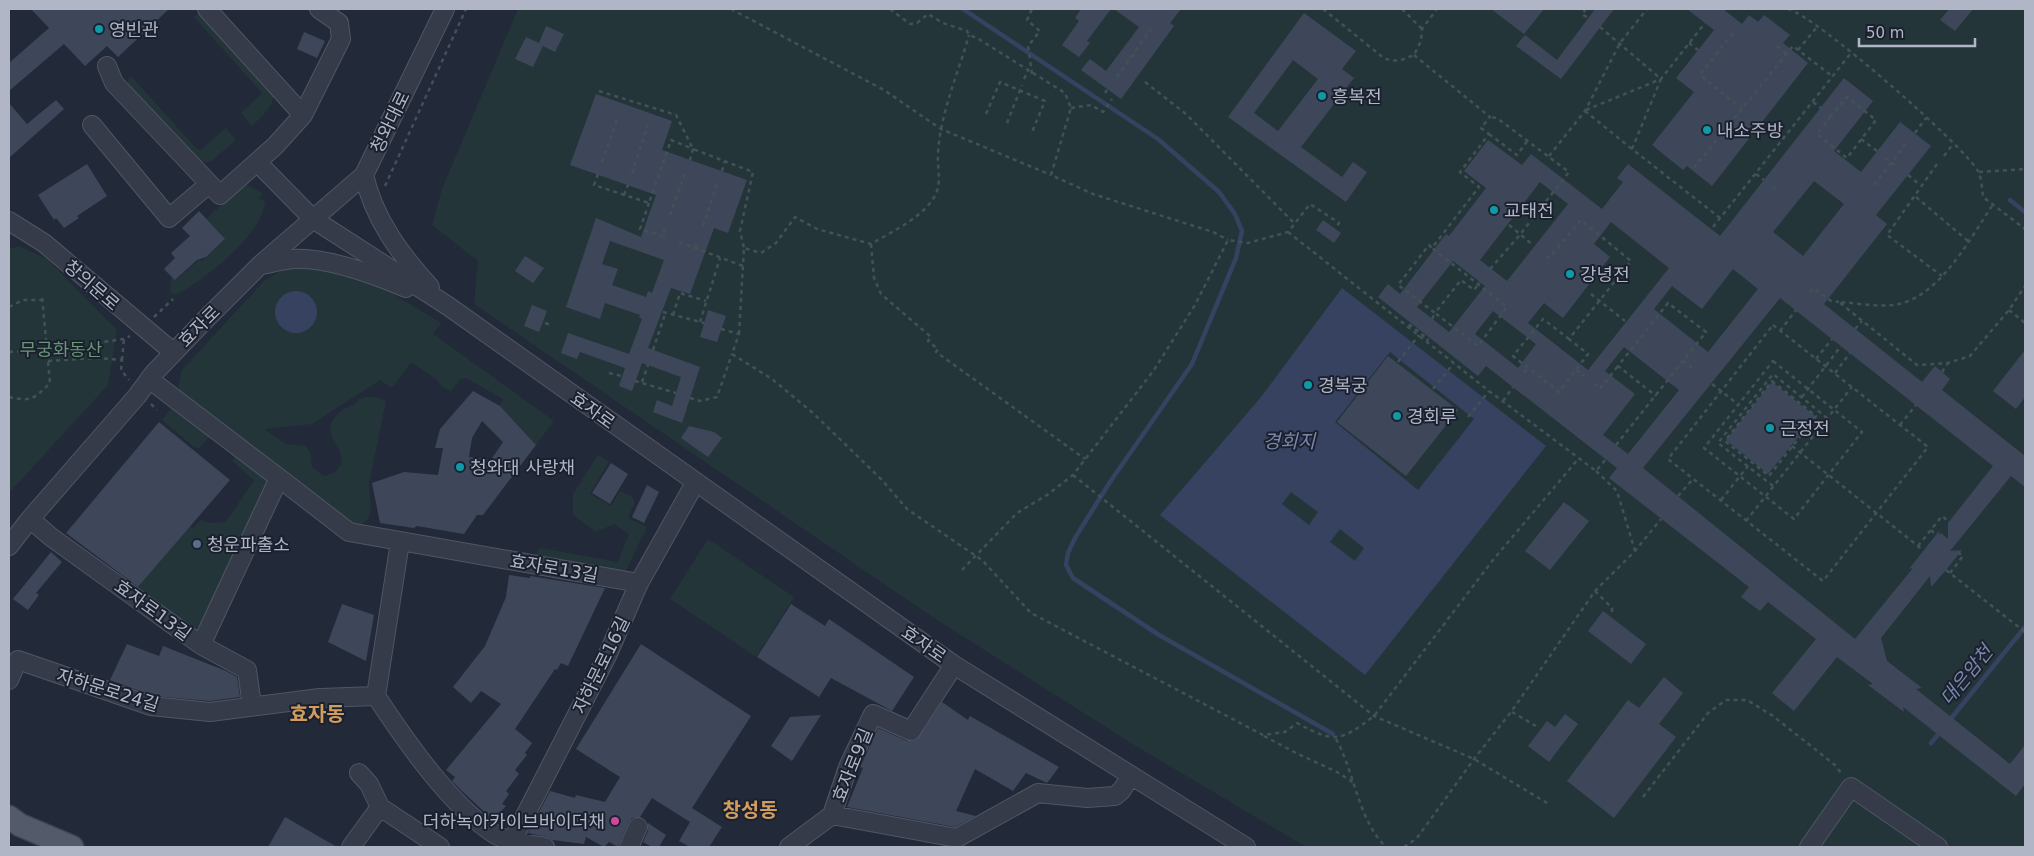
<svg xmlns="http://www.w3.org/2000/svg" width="2034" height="856" font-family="'DejaVu Sans','Noto Sans KR',sans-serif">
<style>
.green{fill:#24353a}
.water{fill:#364260;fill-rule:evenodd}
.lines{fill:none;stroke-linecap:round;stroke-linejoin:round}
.stream{stroke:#364260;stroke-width:4.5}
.building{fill:#3e4759;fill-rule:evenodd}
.minor-casing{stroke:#505664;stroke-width:20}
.major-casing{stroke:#3f4452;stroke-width:25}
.path{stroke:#415257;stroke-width:2.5;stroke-dasharray:4 4;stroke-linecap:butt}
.minor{stroke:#353b49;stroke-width:18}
.major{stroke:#535a69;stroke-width:22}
.culture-dot{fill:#0f9aa8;stroke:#1b202e;stroke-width:2}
.service-dot{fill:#5c6f8a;stroke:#1b202e;stroke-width:2}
.hotel-dot{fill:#d1479c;stroke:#1b202e;stroke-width:2}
.labels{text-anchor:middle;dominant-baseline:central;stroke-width:4;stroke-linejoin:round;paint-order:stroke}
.poi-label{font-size:18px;fill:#b0b6c5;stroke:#1b202e;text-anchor:start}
.street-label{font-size:18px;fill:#b0b6c5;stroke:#1b202e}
.park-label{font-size:18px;fill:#689677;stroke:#1b202e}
.water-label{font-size:19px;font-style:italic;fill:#7889ad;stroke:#1b202e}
.quarter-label{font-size:20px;font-weight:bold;fill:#d19d5f;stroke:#1b202e}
</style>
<rect width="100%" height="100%" fill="#222939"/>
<!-- green -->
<path class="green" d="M518,9H2025V847H1306L1136,746L931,616L474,304L478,261L432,225L442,189Z
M197,15H202L274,94C272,109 262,116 252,126L241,113L262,93L194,17Z
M131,76L197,149L201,150L226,128L236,140L210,162H198L128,85V79Z
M248,185L263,194L258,199L263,200L265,203C260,237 205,279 176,295L170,292L171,276L176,280L200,259L202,261L225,240L206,219L242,187Z
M19,246L47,259L117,330L108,385L9,493V249Z
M301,265L367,278L441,323L433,334L554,421L536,445L500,406L503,399L466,378L460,379L451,391L442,387L436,379L411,362L392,388L380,380L312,424L264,429L286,444L305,446L310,452L312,467L324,476C334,474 344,468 341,455C338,440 318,431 341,411C345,407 350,407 355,404C355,404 359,399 360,399C368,394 379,398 386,401L369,483L371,509L368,519L361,525H349L178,391L181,371L264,281L281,271Z
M174,405L208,430L209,437L199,448L194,447L162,420Z
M598,455L609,462L590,494L611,506L620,491L632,497L635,502L628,518L647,527L626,570L622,572L538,558L537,552L540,548L618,562L629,534L614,524L596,532L573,515V494Z
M235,456H242L265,474L268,482L201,623L195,630L134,592L190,526L193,528L201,520L209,523L226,522L254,480L232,461Z
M708,539L794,597L756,657L670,599Z"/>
<!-- water -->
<path class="water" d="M1342,288L1546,446L1365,675L1160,515L1261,397ZM1390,352L1474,419L1418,490L1335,422ZM1291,492L1318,512L1309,525L1282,504ZM1340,529L1364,548L1355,561L1330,542Z
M275 312a21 21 0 1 1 42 0a21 21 0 1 1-42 0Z"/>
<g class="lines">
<!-- stream -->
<path class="stream" d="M963,9L1158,139L1219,192L1235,214L1242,231L1236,258L1192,364L1110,482L1075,538L1068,553L1066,565L1073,578L1159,635L1333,734
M2010,200L2025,212
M1949,721L2025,627
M1931,743L1941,731"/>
</g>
<!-- building -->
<path class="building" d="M31,9H169L118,57L107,46L85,66L64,44L9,91V63L49,28Z
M1081,9H1111L1087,41L1090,43L1079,57L1062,45L1079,21L1075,18Z
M1114,9H1181L1170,23L1174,26L1121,99L1081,70L1090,59L1106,71L1139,27Z
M1491,9H1544L1524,34Z
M1595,9H1614L1561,79L1516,46L1525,35L1557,60Z
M1687,9H1723L1742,24L1749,15L1758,22L1764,15L1790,35L1783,43L1808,63L1712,186L1687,166L1683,170L1652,145L1694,92L1676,78L1714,30Z
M1949,9H1973L1955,31L1940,20Z
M1304,13L1356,51L1342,69L1354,78L1301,147L1342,177L1353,162L1367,172L1346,202L1228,117ZM1293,60L1318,79L1278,131L1254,113Z
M546,26L564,34L555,52L543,46L533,67L515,59L526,37L539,43Z
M304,32L325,41L317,58L297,49Z
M1844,78L1873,101L1834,151L1861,172L1900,122L1931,146L1876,215L1887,224L1824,304L1922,382L1935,366L1950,379L1942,390L2025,456V487L2011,476L1950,551L1962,550L1946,570L1931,587L1930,576L1881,638L1887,661L1922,688L1916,689L2010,764L2025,745V784L2016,796L1903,707L1904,712L1868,685L1873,684L1837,657L1794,711L1772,693L1816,639L1768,602L1760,611L1741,597L1749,587L1609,478L1617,468L1486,366L1478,376L1378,297L1388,284L1400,294L1446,234L1449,236L1486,188L1464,171L1488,140L1522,165L1531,154L1602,209L1623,182L1617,178L1628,164L1720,236ZM1814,181L1844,204L1803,256L1773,232ZM1540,182L1568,204L1507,281L1480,260ZM1611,222L1669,268L1588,370L1528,323L1544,303L1563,318L1610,257L1594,244ZM1453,261L1485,286L1449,332L1417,307ZM1733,269L1758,289L1708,352L1654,309L1672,286L1702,309ZM1780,298L1993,466L1948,523V539L1941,533L1939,535V531L1909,569L1913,568L1855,639L1643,468ZM1493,311L1536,344L1518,368L1475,334ZM1624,347L1679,390L1628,454L1603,435L1635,394L1605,371Z
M596,94L672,121L662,150L747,180L728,233L714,228L690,294L671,288L648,348L700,367L682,423L653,412L657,400L672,406L681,377L642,363L632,391L619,386L625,368L580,352L577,359L561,353L568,333L629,354L642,319L639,317L640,315L605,303L600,319L566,307L596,218L641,237L656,195L570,165ZM610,241L664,260L652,293L648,291L646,297L612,285L618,269L602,264Z
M56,100L64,109L9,158V103L27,124Z
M87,164L107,196L77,216L79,218L64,228L56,218L54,220L38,195Z
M199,211L225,239L206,257L197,260L175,280L164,269L175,258L171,253L190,236L182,228Z
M1323,220L1341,233L1334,243L1316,230Z
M525,256L544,268L533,283L515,271Z
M532,305L547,311L539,332L524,326Z
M708,310L726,316L717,342L700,337Z
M2025,350V397L2016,409L1993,391Z
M1388,356L1458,410L1406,476L1337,422Z
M1772,382L1815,416L1768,474L1726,440Z
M473,391L500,406L536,445L483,515H477L464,534L417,526L414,528L380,523L372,483L404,472L438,475L443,448H435L440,429ZM482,421L503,442L491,460L469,457L472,438Z
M159,422L230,480L138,587L66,533Z
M689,426L714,432L722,438L708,457L681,438Z
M611,463L628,474L610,504L592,493Z
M647,485L659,492L644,523L632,517Z
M1564,502L1589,521L1550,570L1525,551Z
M51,552L62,562L36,593L39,595L28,610L13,599Z
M509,575L530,578V576L605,588L568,666L561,663L557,670L555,669L515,729L532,743L525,753L527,755L515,770L519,774L506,791L509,794L502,804L506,806L493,820L462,791L452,781L455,777L446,770L501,704L481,691L471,703L453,687L485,646L506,597Z
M342,604L374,615L366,661L328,642Z
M791,604L825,626L829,619L914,677L892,711L831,678L819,697L757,657Z
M1603,611L1646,644L1631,664L1588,631Z
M127,644L159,656L163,646L226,671L237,677L240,697L210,701L153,696L110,680Z
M641,644L751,716L692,808L722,827L709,847H690L679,841L690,822L652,798L640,817L632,818L629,822L618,847L609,842L604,847L586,837L584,844L553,840L547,837L528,833L550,791L575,798L576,795L605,802L620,777L576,749Z
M1664,677L1683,693L1659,724L1676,737L1614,818L1567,781L1628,700L1639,708Z
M942,702L968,720L970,716L1059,767L1047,783L1026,773L1013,791L975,769L956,811L976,816L955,827L847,807L863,768L860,767L878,728L907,741L916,740Z
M1565,714L1578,724L1549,762L1528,746L1547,721L1555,727Z
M821,715L792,761L771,746L790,717Z
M285,817L337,847H268Z
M648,823L666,835L659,847H652L643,842L648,831Z"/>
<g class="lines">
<!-- minor casing -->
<g class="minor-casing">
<path id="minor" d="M207,9L303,115
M107,66L114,83L220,195L275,146L303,115L341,39L339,23L319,9
M92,125L169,218L209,184
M257,162L313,219L448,306L954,665L1246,847
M364,175C374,219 400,254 430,287
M9,221L44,243L173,352
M262,265C272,263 282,260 293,259C327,257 375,275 406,288
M149,379L279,478
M30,519L51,537L201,645L279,478L349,532L639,583
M9,546L30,519L137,396L154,373L204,321L260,265L364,175L445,9
M201,645L247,670L252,706
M9,680L18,660L151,706L210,712L320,698L376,696C405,740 451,807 496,835C511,843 529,844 545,847
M376,696L400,542
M380,807L440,847
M832,815L848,767L873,714L911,731L954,665
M351,847L380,807L369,784L359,773
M509,847L607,656L639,583L695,483
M629,847L638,827
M789,847L832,815L957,838L1038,793L1087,798L1115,796L1121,791L1131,776
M1809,847L1851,787L1938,847"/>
</g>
<!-- major casing -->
<g class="major-casing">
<path id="major" d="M9,817L20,825L72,847"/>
</g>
<!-- path -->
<path class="path" d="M731,9L884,90L941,129L1051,175
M890,9L910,24L917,23L928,14L943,23L967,31L969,35L977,38L1065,93L1071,108L1051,175L1093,194L1213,232L1228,240
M1323,9L1385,59L1399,61L1414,55L1421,41L1422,29L1437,9
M1402,9L1422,29
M1586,9L1582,14L1588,18
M1788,9C1816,16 1962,144 1978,171C1982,178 1982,190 1983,197L2025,229
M1600,27L1661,79L1632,149L1720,218
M1733,33L1700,75L1741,108
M1689,43L1698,50
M1777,46L1787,54
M1798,50L1817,27
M1414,55L1490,117L1481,128L1489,134L1460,172L1479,187L1432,248L1429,245L1398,285L1435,313L1461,280L1474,290L1480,282
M1032,74L1028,46L1040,31L1027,20L1032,9
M1117,77L1151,29
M1024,79L1028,71
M1145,82L1186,114L1294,223
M599,91L676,115L693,149L753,172L740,231L744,248
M1105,93L1107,90
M1813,102L1821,108
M1071,108L1091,105L1103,112L1112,99
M1586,110L1661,79L1705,23
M1585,111L1632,149
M986,114L1000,82L1045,101L1032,132
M1830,115L1831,116L1847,97L1876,120L1847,158L1817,134L1831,116
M1007,123L1022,85
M1915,133L1926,118
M1489,134L1517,155L1528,140
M1861,139L1877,151
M1549,156L1585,111L1620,43L1647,9
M1944,156L1953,144
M1885,158L1896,166
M602,162L618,117
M1937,164L1887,235L1942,276
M1694,168L1793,46L1832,76
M722,171L725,161
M1979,172L2025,169
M632,173L648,125
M598,174L594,185L649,203L671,140L693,149L690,160
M1756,174L1764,180
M1908,175L1920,185
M1874,185L1908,141
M385,186L466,9
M1773,187L1776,189
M624,195L628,185
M1916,197L1968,241
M649,203L640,229L663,236
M1992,206C1969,240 1938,300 1893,305C1876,307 1856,303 1839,302L1917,365L1948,363L1970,356L2009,310L2025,286
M670,215L685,174
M1509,225L1533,245
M703,226L717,184
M1713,227L1851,53
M665,229L663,236L665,237
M1288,232L1489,391L1596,471L1606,459
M679,242L743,266
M871,244L874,278L881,294L931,337L928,341L938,349L936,352L1085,459
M695,248L698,241
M1547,256L1549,258L1581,220L1631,261L1569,339L1588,354L1559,392L1513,356L1543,319L1569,339
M717,268L720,258
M1490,269L1518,237L1569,172L1497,118L1491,117
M1810,292L1813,288L1831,301L1839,302
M1591,294L1625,321
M9,307L23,300H42
M2009,310L2025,323
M663,312L704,323
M673,315L680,293L706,301
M154,317L173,299
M1432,319L1435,313L1478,346L1507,307L1432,248
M700,322L716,271
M545,323L551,325
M1773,325L1928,447L1823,581L1668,459Z
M1409,326L1410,325L1428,339L1427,341
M721,329L739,334L732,354L772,379L813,413L881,479L907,509L982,560L1031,613L1263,735L1285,732L1297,723C1334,743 1340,742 1374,716L1493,560L1579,458
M1855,329L1862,321
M1780,331L1796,310
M739,334L744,248L761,253L776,243L795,217L817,229L871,244C891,232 920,219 933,199C943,184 937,171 938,154C940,114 958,74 969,35
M653,350L665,314
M9,352L47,350L124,339L130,336
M1816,359L1832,339
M122,360L124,339
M48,361L97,358L122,360L121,370L129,380
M1683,361L1694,370
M1773,361L1862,432L1794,519L1704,448Z
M1398,362L1419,335
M1576,370L1584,376
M1942,372L1948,363
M609,373L622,376
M1524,373L1528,368
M1835,373L1850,353
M635,381L676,393
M1772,381L1816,416L1769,476L1725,441Z
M642,382L648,365
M1594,384L1600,389L1618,366
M1712,384L1739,405
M1433,389L1454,363
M9,397C31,402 34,399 50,383L42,296
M1802,397L1841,346
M690,398L700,401L717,397L732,354
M1503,401L1513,387
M151,404L157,410
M1468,417L1489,391
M1900,425L1916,405
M1616,445L1706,332L1668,303L1618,366L1656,396
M1792,446L1923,550
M1596,471L1617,491L1635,551
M1073,475L1374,716L1474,759L1547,803
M1773,486L1718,443L1773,374L1827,418
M1678,496L1693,479
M1721,500L1748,466
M1746,521L1852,387
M1931,530L1936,535
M1918,546L1942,516L1949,522
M962,570L1017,513L1047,495L1073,475L1154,370L1195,305L1228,240L1248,243L1288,232L1310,204L1339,223L1336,228
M1946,570L2025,632
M1950,573L1963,556L1959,553
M1595,591L1612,608V615
M1512,712L1536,726
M1264,736L1296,753L1337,772L1354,783
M1336,739C1355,773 1358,820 1386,847
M1643,797L1708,713L1726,700H1747L1773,716L1835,765L1841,773
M1404,847L1417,838L1474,759L1511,712L1595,591L1635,551L1661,519"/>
<!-- minor -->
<use href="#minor" class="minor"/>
<!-- major -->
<use href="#major" class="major"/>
</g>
<!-- markers -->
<g class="culture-dot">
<circle cx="99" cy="29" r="5"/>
<circle cx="1322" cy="96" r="5"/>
<circle cx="1707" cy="130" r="5"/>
<circle cx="1494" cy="210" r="5"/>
<circle cx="1570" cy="274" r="5"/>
<circle cx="1308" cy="385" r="5"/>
<circle cx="1397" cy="416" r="5"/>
<circle cx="1770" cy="428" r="5"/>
<circle cx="460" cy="467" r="5"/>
</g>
<circle class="service-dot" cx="197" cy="544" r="5"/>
<circle class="hotel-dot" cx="615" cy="821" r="5"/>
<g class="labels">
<!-- poi labels -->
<g class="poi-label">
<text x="109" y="29">영빈관</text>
<text x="1332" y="96">흥복전</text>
<text x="1717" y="130">내소주방</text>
<text x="1504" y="210">교태전</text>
<text x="1580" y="274">강녕전</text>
<text x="1318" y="385">경복궁</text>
<text x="1407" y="416">경회루</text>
<text x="1780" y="428">근정전</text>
<text x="470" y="467">청와대 사랑채</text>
<text x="207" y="544">청운파출소</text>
<text x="605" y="821" text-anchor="end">더하녹아카이브바이더채</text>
</g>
<!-- street labels -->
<g class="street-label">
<text transform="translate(390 122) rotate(-64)">청와대로</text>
<text transform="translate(92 285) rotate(41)">창의문로</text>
<text transform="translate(199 326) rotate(-45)">효자로</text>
<text transform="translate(593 410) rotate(36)">효자로</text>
<text transform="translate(554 568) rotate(10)">효자로13길</text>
<text transform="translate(153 610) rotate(36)">효자로13길</text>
<text transform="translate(924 644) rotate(35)">효자로</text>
<text transform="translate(601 665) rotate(-64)">자하문로16길</text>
<text transform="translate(108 690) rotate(17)">자하문로24길</text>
<text transform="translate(852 765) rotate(-68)">효자로9길</text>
</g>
<!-- park labels -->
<g class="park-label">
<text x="61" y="349">무궁화동산</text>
</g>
<!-- water labels -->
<g class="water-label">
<text x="1289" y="441">경회지</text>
<text transform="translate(1966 675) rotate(-51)">대은암천</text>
</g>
<!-- quarter labels -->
<g class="quarter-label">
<text x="317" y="714">효자동</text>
<text x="750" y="810">창성동</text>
</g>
</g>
<!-- border -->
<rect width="2034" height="856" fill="none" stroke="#b0b6c5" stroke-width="20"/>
<!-- scale -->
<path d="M1859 38v8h116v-8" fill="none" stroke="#b0b6c5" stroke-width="2.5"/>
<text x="1866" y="38" font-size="15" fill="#b0b6c5" stroke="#1b202e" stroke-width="4" paint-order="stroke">50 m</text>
</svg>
